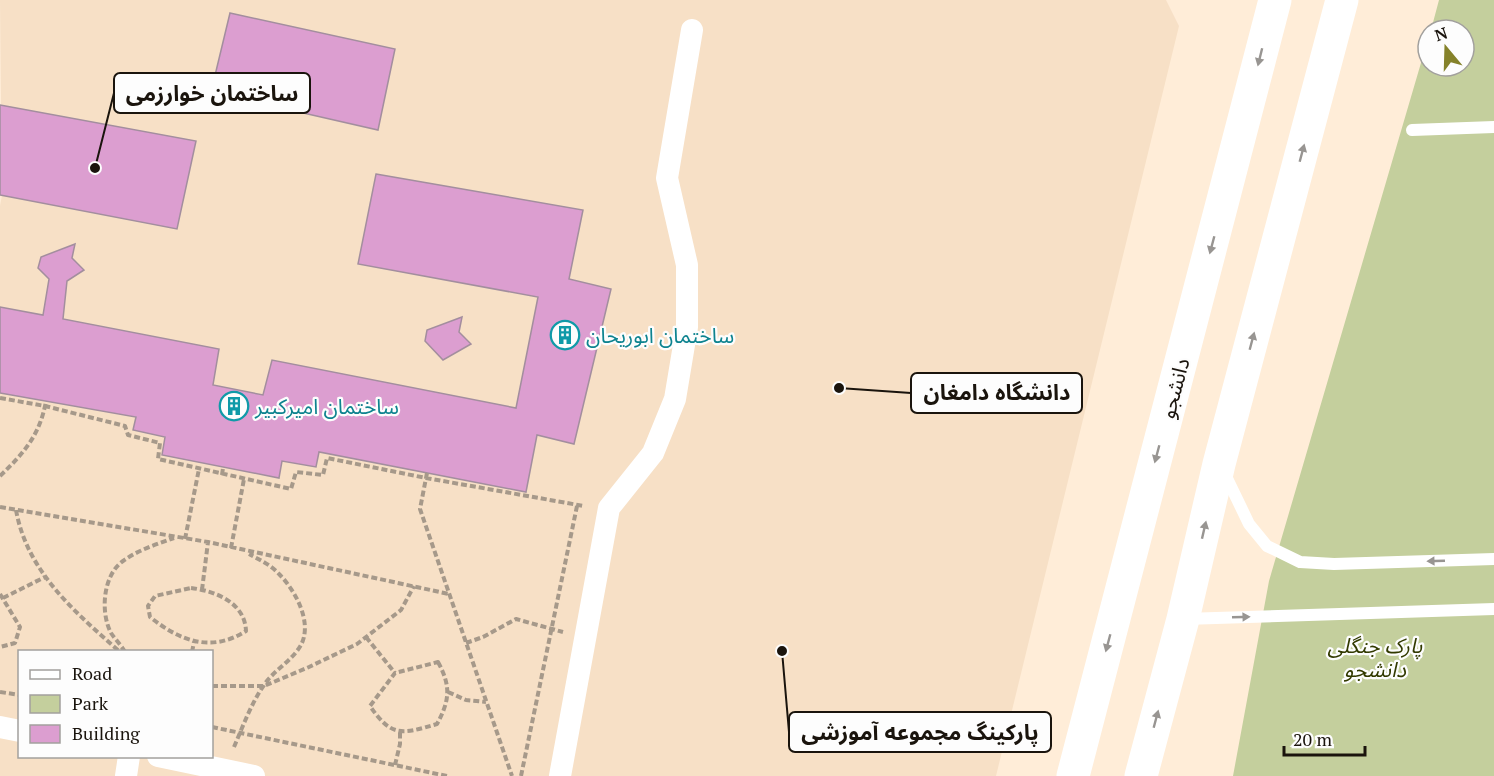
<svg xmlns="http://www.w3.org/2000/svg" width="1494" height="776" font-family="'PT Serif','Noto Sans Arabic',serif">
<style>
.built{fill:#f7e0c6;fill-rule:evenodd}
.park{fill:#c4cf9d}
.building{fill:#dc9ed0;stroke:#a38e9e;stroke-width:1.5}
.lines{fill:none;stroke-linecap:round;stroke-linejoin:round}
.path{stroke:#a6998a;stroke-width:4;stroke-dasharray:6 3;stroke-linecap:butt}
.service{stroke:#fff;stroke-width:12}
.minor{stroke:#fff;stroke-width:22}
.primary{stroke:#fff;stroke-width:33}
.oneway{fill:#989592}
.labels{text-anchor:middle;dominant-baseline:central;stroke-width:4.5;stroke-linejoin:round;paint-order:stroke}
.culture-label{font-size:21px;fill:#0d838f;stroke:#fdfdfd;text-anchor:start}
.street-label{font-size:21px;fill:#1a140d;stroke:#fdfdfd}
.park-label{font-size:21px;font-style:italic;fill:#323a00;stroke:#fdfdfd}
.leader{fill:none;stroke:#1a140d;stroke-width:2}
.callout-dot{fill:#1a140d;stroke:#fdfdfd;stroke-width:2}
.callout{fill:#fdfdfd;stroke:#1a140d;stroke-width:2}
.callout-label{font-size:22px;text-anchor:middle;font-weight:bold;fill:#1a140d}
</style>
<rect width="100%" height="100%" fill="#ffedd8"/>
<!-- built -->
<path class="built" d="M0,0H1166L1179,26L996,776H0V393L136,417L133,430L165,437L163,455L278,478L282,461L316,467L319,452L526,492L537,435L574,444L611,289L569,279L583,210L376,174L359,264L538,297L516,408L272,360L263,395L213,385L219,349L0,307V206L2,195ZM230,13L395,49L378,130L211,92ZM20,652H212V756H20Z"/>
<!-- park -->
<path class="park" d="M1439,0H1494V776H1233L1269,581L1428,39V66H1464V30H1431Z"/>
<!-- building -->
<path class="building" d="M230,13L395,49L378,130L211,92Z
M0,105L196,141L177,229L0,195Z
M376,174L583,210L569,279L611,289L574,444L537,435L526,492L319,452L316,467L282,461L279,478L162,455L165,437L133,430L136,417L0,393V307L43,315L49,279L38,268L41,257L75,244L72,258L84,270L67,281L63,319L219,349L213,385L263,395L272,360L516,408L538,297L358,264Z
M462,317L459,332L471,344L443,360L425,341L427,330Z"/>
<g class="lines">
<!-- path -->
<path class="path" d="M0,398L45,406L125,426L128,435L160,443L158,459L291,489L296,472L323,475L327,458L426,478L584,506
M427,473L420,509L512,776
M222,475L223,468
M0,476C24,453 40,435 46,401
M0,507L208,542L449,594
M16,510C27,572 75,612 120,652
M185,539L199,469
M231,548L244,479
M191,588C216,591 245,603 246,631C211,653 180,641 150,617L148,606L155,596Z
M202,590L208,542
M0,594L20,627L15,643L0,647
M3,598L45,577
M366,637L395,673
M466,643L483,637L516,619L563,632
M125,652C121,645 115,639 111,633C100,612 103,575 123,561C138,550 157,544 174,538
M192,652L194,642
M438,662C451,686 450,700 437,724C402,734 392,738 370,706L395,673Z
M212,686H264L309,667L357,644L401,610L414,586
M0,692L20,695
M448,692L466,700L486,702
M212,727L447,776
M234,747C243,726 251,704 264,685C274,670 292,661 301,645C313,622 295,590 279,574C271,565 260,560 249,554
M395,765L400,744V731
M521,776L577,506"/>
<!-- service -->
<path class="service" d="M1412,130L1494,127
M1224,472L1249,524L1267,546L1300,562L1334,564L1494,559
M1184,619L1494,609"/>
<!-- minor -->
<path class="minor" d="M0,727L20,731
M158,756L254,776
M126,776L129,756
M560,776L609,508L653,453L675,399L687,327V265L667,178L692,30"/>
<!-- primary -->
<path class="primary" d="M1073,776L1275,0
M1141,776L1183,619L1219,464L1342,0"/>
</g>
<!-- one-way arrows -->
<defs><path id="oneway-solid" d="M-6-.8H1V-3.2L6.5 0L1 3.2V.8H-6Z" transform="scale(1.5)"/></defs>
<g class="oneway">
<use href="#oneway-solid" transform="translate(1260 57) rotate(104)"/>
<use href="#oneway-solid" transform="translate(1302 153) rotate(-75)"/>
<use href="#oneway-solid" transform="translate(1212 245) rotate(105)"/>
<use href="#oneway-solid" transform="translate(1252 341) rotate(-75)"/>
<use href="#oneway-solid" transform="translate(1157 454) rotate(105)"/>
<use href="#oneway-solid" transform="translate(1204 530) rotate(-77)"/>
<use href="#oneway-solid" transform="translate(1436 561) rotate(178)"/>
<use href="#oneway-solid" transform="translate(1241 617) rotate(-2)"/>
<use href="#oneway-solid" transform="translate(1108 643) rotate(105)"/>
<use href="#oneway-solid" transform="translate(1156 719) rotate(-75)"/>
</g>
<!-- icons -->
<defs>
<g id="building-ring" transform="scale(1.5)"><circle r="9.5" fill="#fdfdfd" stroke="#0f9aa8" stroke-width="1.5"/><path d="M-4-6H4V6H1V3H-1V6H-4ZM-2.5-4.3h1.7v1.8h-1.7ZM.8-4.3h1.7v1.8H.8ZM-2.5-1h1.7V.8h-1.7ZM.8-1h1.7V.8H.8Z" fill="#0f9aa8"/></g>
</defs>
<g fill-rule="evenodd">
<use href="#building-ring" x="565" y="335"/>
<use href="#building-ring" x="234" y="406"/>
</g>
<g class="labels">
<!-- culture labels -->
<g class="culture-label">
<text x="586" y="335">ساختمان ابوریحان</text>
<text x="255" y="406">ساختمان امیرکبیر</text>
</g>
<!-- street labels -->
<g class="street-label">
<text transform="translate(1174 388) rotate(-75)">دانشجو</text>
</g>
<!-- park labels -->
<g class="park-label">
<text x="1375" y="645">پارک جنگلی<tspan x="1375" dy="24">دانشجو</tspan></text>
</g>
</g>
<!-- callouts -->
<path class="leader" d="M95 168L114 93M839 388L911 393M782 651L789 732"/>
<g class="callout-dot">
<circle cx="95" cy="168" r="6"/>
<circle cx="839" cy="388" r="6"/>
<circle cx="782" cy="651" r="6"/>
</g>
<g class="callout">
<rect x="114" y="73" width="196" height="40" rx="6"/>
<rect x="911" y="373" width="171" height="40" rx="6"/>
<rect x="789" y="712" width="262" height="40" rx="6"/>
</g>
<g class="callout-label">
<text x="212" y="101">ساختمان خوارزمی</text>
<text x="997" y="400">دانشگاه دامغان</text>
<text x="920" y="740">پارکینگ مجموعه آموزشی</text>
</g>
<!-- legend -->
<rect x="18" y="650" width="195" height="108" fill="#fdfdfd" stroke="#a2a09d" stroke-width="1.5"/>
<rect x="30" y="670" width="30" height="9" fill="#ffffff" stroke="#a2a09d" stroke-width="1.5"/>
<text x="72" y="680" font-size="18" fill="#1a140d">Road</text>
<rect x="30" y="695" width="30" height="18" fill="#c4cf9d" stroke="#a2a09d" stroke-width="1.5"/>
<text x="72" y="710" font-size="18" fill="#1a140d">Park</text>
<rect x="30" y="725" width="30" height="18" fill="#dc9ed0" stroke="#a2a09d" stroke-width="1.5"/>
<text x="72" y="740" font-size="18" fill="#1a140d">Building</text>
<!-- north arrow -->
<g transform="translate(1446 48) rotate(341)"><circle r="28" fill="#fdfdfd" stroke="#a2a09d" stroke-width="1.5"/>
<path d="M0-4.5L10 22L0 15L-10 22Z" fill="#85822a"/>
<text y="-9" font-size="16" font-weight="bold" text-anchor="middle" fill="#1a140d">N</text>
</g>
<!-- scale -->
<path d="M1284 746v9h81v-9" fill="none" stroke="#1a140d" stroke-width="3"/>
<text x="1293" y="746" font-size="18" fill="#1a140d" stroke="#fdfdfd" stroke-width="4.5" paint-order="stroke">20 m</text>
</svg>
